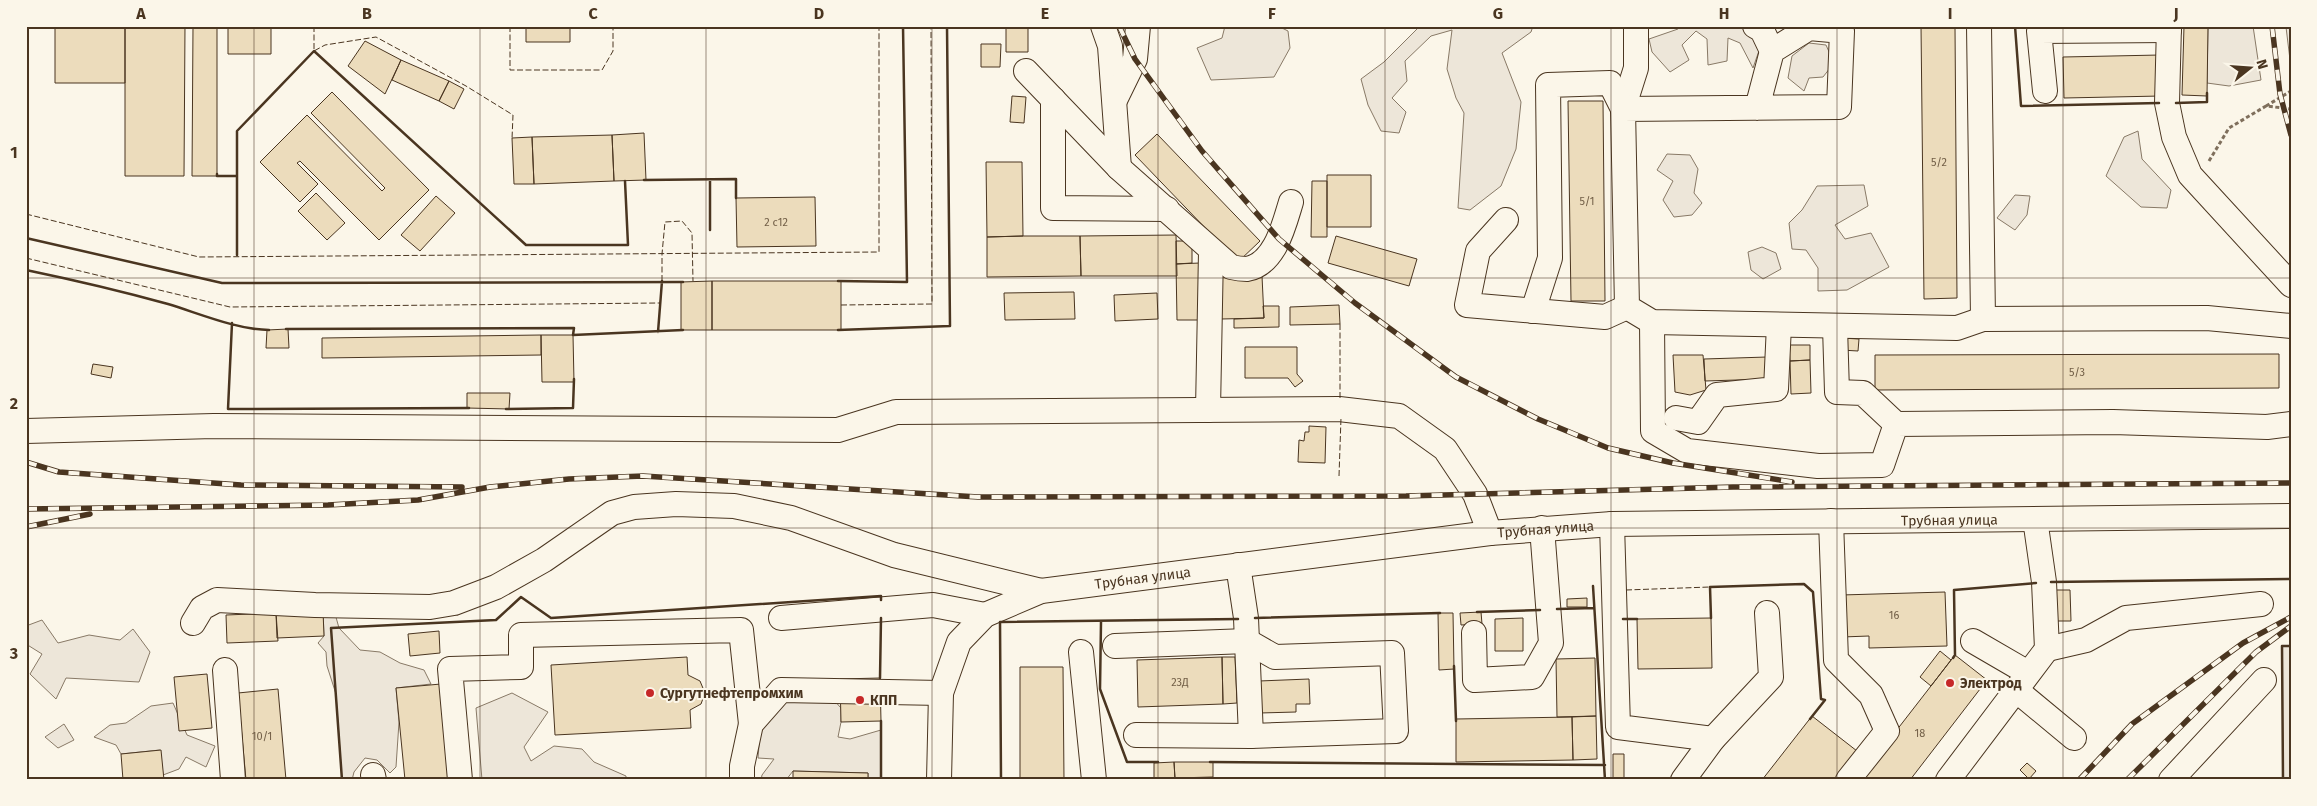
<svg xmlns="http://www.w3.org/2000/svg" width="2317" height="806" font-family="'Fira Sans',sans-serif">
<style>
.green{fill:#ede6d9;stroke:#887966}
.building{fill:#ecdcbc;stroke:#4a3520}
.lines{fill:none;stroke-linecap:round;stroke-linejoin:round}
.minor-casing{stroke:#4a3520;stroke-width:26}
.path{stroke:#7f6f5c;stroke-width:3;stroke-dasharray:4 2.5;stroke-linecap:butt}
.minor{stroke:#fbf6e9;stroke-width:24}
.rail-casing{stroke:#4a3520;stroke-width:5.5}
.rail{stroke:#fbf6e9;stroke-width:4;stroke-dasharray:11;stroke-linecap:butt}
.fence{stroke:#4a3520;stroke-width:1;stroke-dasharray:6 2.5;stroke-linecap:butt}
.wall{stroke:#4a3520;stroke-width:2.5}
.grid{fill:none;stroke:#4a3520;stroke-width:1;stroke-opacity:0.55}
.poi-dot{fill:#c62828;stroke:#fbf6e9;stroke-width:2}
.labels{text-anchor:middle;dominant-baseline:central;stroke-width:4;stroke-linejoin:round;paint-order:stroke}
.number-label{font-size:11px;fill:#725f47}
.street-label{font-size:14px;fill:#4a3520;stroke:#fbf6e9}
.poi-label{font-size:14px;font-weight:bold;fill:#4a3520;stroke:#fbf6e9;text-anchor:start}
.neatline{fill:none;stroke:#4a3520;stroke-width:2}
.grid-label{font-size:16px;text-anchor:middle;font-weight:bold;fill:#4a3520}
</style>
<rect width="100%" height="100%" fill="#fbf6e9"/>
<!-- green -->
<path class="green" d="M1225,26H1278L1288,31L1290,48L1274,77L1211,80L1197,48L1222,38Z
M1420,26H1533L1531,32L1502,53L1521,102L1516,149L1501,186L1470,210L1458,208L1464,113L1456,98L1447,69L1452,30L1431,36L1405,61L1407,81L1392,98L1406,112L1399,133L1381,131L1368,105L1361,79L1384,62Z
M1681,26H1741L1751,32L1761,45L1753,68L1740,43L1728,38L1727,61L1708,65L1707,39L1696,31L1682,45L1689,60L1670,72L1652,52L1649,39L1678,29Z
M2208,26H2253L2261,80L2229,86L2207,83Z
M2286,26H2291V68L2286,27Z
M1809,43L1826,45L1834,63L1823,77L1809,78L1804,91L1788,78L1792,56Z
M2138,131L2142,159L2171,190L2167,208L2141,207L2106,176L2124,137Z
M1667,154L1690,155L1698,169L1694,193L1702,203L1692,215L1674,217L1663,200L1673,181L1657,170Z
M1864,185L1868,206L1835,225L1845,239L1871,233L1889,267L1847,290L1818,291V268L1806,250L1792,249L1789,223L1802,210L1817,186Z
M2015,195L2030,196L2027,215L2015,230L1997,218Z
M1762,247L1776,253L1781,269L1763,279L1751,270L1748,252Z
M334,610L339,628L360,650L380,652L400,663L424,670L431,684L396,688L399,722L396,767L390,773L377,760L365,758L354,772L352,780H342L336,694L327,666L326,652L318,643L324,636L323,611Z
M42,620L58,643L89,635L120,640L133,629L150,652L139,682L66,678L56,699L30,674L42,654L26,644V626Z
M2282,646H2291V780H2283Z
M512,693L548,712L524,747L531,761L554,746L582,749L594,762L626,776V780H482L476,708Z
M787,698H832L841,708V722L838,737L850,739L881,730V780H868V773L793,771L786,780H761L762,775L774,759L758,758L761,720Z
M173,703L187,735L215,746L206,767L186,757L179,769L163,775L160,750L121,754L116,745L94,737L110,725L126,723L151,706Z
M64,724L74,740L58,748L45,737Z"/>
<!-- building -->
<path class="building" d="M55,26H125V83H55Z
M125,26H185L184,176H125Z
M193,26H217V176H192Z
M228,26H271V54H228Z
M526,26H570V42H526Z
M1006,26H1028V52H1006Z
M1921,26H1955L1957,298L1924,299Z
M2184,26H2208L2207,96L2182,95Z
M365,41L401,60L385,94L348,66Z
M981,44H1001L1000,67H981Z
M2160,55L2161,96L2064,98L2063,57Z
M401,60L449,81L439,101L392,80Z
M449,81L464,89L454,109L439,101Z
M332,92L429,190L379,240L300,161L297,163L318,184L300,202L260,162L307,115L382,191L385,188L311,113Z
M1012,96L1026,97L1024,123L1010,122Z
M1568,101H1603L1605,301H1571Z
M644,133L646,180L614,181L612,135Z
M1157,134L1260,241L1238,262L1135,155Z
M612,135L614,181L534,184L532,137Z
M532,137L534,184H514L512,138Z
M986,162H1022L1023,236L987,237Z
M1327,175H1371V227H1327Z
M1312,181H1327V237H1311Z
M316,193L345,223L327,240L298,211Z
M436,196L455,213L420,251L401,235Z
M815,197L816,246L737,247L736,198Z
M1176,235L1177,276H1081L1080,236Z
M1023,236H1080L1081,276L987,277V237Z
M1336,236L1417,259L1409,286L1328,263Z
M1176,241H1192V263L1176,264Z
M1200,263V320H1177L1176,264Z
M1262,276L1264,318L1221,319L1219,277Z
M712,281H841V330H712Z
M712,281V330H681V282Z
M1074,292L1075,319L1005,320L1004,293Z
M1157,293L1158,319L1115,321L1114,295Z
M1339,305L1340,324L1290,325V307Z
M1263,306H1279V327L1234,328V319L1264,318Z
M288,329L289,348H266L267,330Z
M541,335V355L322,358V338Z
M541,335H573L574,382H542Z
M1841,338L1859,339L1858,351L1841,350Z
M1789,345H1810V360L1790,361Z
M1245,347H1297V374L1303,381L1295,387L1288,378H1245Z
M2279,354V388L1875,390V355Z
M1673,355H1703L1706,390L1690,395L1675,392Z
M1767,357L1768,379L1705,381L1704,359Z
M1810,360L1811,393L1791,394L1790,361Z
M93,364L113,367L111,378L91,374Z
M467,393H510L509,409L467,408Z
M1309,426L1326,427L1325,463L1298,462L1299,440L1304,441L1305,432H1309Z
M2050,590H2070L2071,621H2052Z
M1945,592L1947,646L1869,648V636L1842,637L1841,595Z
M1587,598V607H1567V599Z
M323,611L324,636L277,638L276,613Z
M1481,612L1482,624L1461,625L1460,613Z
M276,613L278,641L227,643L226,615Z
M1438,613H1453L1454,669L1439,670Z
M1523,618V651H1495V619Z
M1711,618L1712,668L1638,669L1637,619Z
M439,631L440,653L410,656L408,634Z
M1940,651L1951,660L1931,686L1920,677Z
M1955,655L1987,680L1910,780H1858Z
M687,657L688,675L700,681L705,693L701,704L690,710L691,728L555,735L551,665Z
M1222,657H1235L1237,703L1223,704Z
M1222,657L1223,704L1138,707L1137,660Z
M1595,658L1596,716L1557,717L1556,659Z
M1020,667H1063L1064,780H1020Z
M207,674L212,728L179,731L174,677Z
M880,678L881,721L841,722L840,679Z
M1309,679L1310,704H1296V712L1260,713L1259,681Z
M441,684L450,780H405L396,688Z
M278,689L286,780H246L238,693Z
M1596,716L1597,759L1573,760L1572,717Z
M1812,716L1857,751L1834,780H1762Z
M1572,717L1573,760L1456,762V719Z
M161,750L164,780H123L121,754Z
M1613,754H1624V780H1613Z
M1174,762H1213V777L1175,778Z
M1174,762L1175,780H1154V763Z
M2027,763L2036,771L2029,779L2020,770Z
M793,771L868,773V780H793Z
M1602,778V780H1512Z"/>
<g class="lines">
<!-- minor casing -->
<g class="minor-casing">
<g id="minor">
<path d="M1103,26L1110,46L1119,168"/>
<path d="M1755,26L1762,30L1772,51"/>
<path d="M1979,26L1983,319"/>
<path d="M2169,26L2167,103L2174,137L2190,175L2291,285"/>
<path d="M1026,71L1119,168L1231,267C1235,268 1242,269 1247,269C1275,264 1284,225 1291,202"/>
<path d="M2045,91L2039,31L2169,30"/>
<path d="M1053,99V208L1167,209"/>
<path d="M1115,100L1135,59L1138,26"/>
<path d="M1757,108L1772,51L1809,28L1842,31L1839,107L1623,109L1627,307L1652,322L1957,328L1983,319L2207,318L2291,326"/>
<path d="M1623,109L1636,68V26"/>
<path d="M1506,220L1478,251L1467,305L1605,317L1627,307"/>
<path d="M1533,311L1550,258L1548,85L1610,83L1623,109"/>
<path d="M1652,322L1653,431L1687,451L1818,466L1882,465L1896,424L2113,422L2267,427L2291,424"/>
<path d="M1835,327L1837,392L1863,393L1896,424"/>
<path d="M1208,410L1211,252"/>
<path d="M1676,418L1698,422L1717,395L1776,389L1779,325"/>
<path d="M26,431L214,426L838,430L896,412L1339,409L1399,416L1445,449L1475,494L1490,533"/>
<path d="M1831,521L1836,660L1871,695L1887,731L1848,780"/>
<path d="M1612,524L1618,727L1713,739"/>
<path d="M1238,565L1246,618L1251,736"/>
<path d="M781,618L933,605L985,615"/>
<path d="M193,623L202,608L217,600L315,605L430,607L454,603L496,587L544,560L612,513L634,507L676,504L734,506L791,518L894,555L1041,591"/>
<path d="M1474,633L1475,680L1532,677L1551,643L1542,528"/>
<path d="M1973,641L2028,673"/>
<path d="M1115,646L1247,641L1275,657L1392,653L1396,731L1251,736L1136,735"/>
<path d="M2047,649L2086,640L2126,618L2261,604"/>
<path d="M1081,652L1094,780"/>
<path d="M225,670L233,780"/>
<path d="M2016,690L2074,738"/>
<path d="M373,775L374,780"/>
<path d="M460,780L450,669L521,667V635L741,630L751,724"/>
<path d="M742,780V766L751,724L781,690L941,693"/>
<path id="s1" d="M939,780L941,693L959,642L985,615L1041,591L1490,533L1612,524L2291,516"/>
<path d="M1683,780L1713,739L1771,677L1767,613"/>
<path d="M1948,780L2047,649L2044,582L2035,519"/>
<path d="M2171,780L2264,680"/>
</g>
</g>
<!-- path -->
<path class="path" d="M2266,106L2291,91
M2209,161L2229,128L2266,106L2291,109"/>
<!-- minor -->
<use href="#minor" class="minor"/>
<!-- rail casing -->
<g class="rail-casing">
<path id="rail" d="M1119,26L1135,59L1202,151L1279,239L1355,303L1456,377L1538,419L1608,448L1673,463L1792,482
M2272,26L2280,94L2291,135
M26,462L59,472L241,485L462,487
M26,509L328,505L418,500L490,487L569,479L643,476L978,497L1406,496L1733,487L2291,483
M26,527L90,514
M2079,780L2132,724L2243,643L2291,617
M2127,780L2256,652L2291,626"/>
</g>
<!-- rail -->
<use href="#rail" class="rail"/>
<!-- fence -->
<path class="fence" d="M314,26V51L325,45L376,37L466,86L513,115L512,139
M510,26V70H602L613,51V26
M26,214L199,257L879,252V26
M26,258L230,307L660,303
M662,281V254L665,222L682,221L692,233L693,281
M841,305L932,304L931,26
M1340,324V400
M1339,476L1341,418
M1626,590L1710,587"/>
<!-- wall -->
<path class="wall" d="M2015,26L2021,106L2159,103
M2176,103L2207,102V93
M217,174V176H237
M644,180L736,179V198
M710,230V180
M26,238L222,283L683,282
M237,255V131L314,51L526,245H628L625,181
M26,270C74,280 121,291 168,304C198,313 238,330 269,330
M838,281L907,282L903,26
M232,323L228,409L469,408
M286,329L574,328L573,335L683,330
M838,330L950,326L947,26
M658,332L662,281
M506,409L573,408L574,379
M2051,582L2291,579
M1593,586L1605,780
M1557,609L1594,608
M1477,612L1540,610
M1255,618L1440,613
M1711,618L1710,587L1804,584L1813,592L1821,699L1825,700L1810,719
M1623,619H1637
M1101,622L1100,689L1127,762H1158
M1953,658L1955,655L1954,590L2036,583
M1454,666L1456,721
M880,678L881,618
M881,721V780
M1210,762L1605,765
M342,780L331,628L496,620L521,597L551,618L881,596V600
M1001,780L1000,622L1238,619
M2283,780L2282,646H2291"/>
</g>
<!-- grid -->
<path class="grid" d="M254,26V780M480,26V780M706,26V780M932,26V780M1158,26V780M1385,26V780M1611,26V780M1837,26V780M2063,26V780M26,278H2291M26,528H2291"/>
<!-- markers -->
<g class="poi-dot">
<circle cx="1950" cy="683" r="5"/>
<circle cx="650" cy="693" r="5"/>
<circle cx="860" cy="700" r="5"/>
</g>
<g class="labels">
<!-- number labels -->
<g class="number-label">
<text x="1939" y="162">5/2</text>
<text x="1587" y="201">5/1</text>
<text x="776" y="222">2 с12</text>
<text x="2077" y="372">5/3</text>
<text x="1894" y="615">16</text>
<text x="1180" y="682">23Д</text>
<text x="1920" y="733">18</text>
<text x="262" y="736">10/1</text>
</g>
<!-- street labels -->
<g class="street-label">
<text stroke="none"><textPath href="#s1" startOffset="1152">Трубная улица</textPath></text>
<text stroke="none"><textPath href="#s1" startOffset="748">Трубная улица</textPath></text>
<text stroke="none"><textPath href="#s1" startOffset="342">Трубная улица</textPath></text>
</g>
<!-- poi labels -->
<g class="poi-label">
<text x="1960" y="683">Электрод</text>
<text x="660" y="693">Сургутнефтепромхим</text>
<text x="870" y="700">КПП</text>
</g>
</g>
<!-- border -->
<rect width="2317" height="806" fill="none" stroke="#fbf6e9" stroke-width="55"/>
<!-- north arrow -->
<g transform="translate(2250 68) rotate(73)" stroke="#fbf6e9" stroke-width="4" paint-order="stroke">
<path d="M0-4L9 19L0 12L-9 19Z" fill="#4a3520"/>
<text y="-8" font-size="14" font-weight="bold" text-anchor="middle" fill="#4a3520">N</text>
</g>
<rect x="28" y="28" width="2262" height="750" class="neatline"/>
<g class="grid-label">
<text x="141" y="19">A</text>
<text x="367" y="19">B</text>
<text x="593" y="19">C</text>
<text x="819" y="19">D</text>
<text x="1045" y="19">E</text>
<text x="1272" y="19">F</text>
<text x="1498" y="19">G</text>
<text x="1724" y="19">H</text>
<text x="1950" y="19">I</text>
<text x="2176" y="19">J</text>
<text x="14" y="158">1</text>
<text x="14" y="409">2</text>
<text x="14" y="659">3</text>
</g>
</svg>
